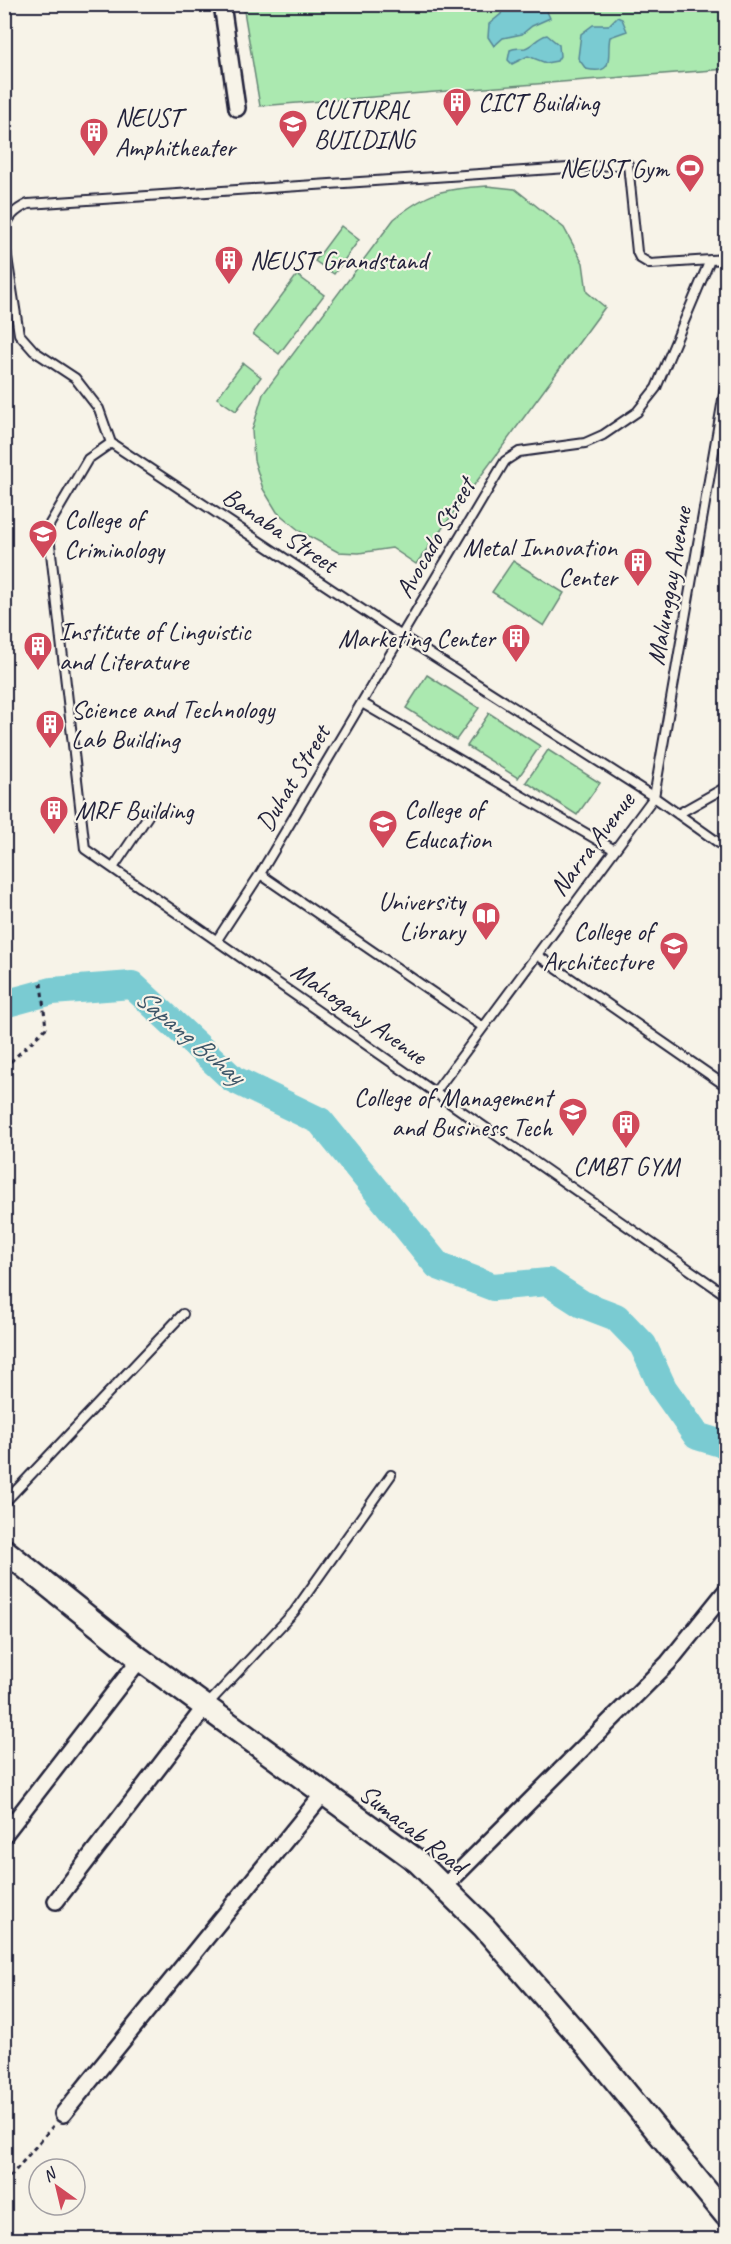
<svg xmlns="http://www.w3.org/2000/svg" width="731" height="2244" font-family="Caveat,sans-serif">
<style>
.green{fill:#abe9b0;stroke:#668676;stroke-width:1.5}
.water{fill:#7acbd2;stroke:#578796;stroke-width:1.5}
.lines{fill:none;stroke-linecap:round;stroke-linejoin:round}
.river{stroke:#7acbd2;stroke-width:28}
.service-casing{stroke:#22223b;stroke-width:12}
.minor-casing{stroke:#22223b;stroke-width:20}
.secondary-casing{stroke:#22223b;stroke-width:27}
.path{stroke:#22223b;stroke-width:3;stroke-dasharray:4.5 4.5;stroke-linecap:butt}
.service{stroke:#f7f3e8;stroke-width:8}
.minor{stroke:#f7f3e8;stroke-width:15}
.secondary{stroke:#f7f3e8;stroke-width:22}
.labels{text-anchor:middle;dominant-baseline:central;stroke-width:4.5;stroke-linejoin:round;paint-order:stroke}
.poi-label{font-size:26px;fill:#22223b;stroke:#f7f3e8;text-anchor:start}
.street-label{font-size:26px;fill:#22223b;stroke:#f7f3e8}
.water-label{font-size:27px;font-style:italic;fill:#3c5568;stroke:#f7f3e8}
</style>
<rect width="100%" height="100%" fill="#f7f3e8"/>
<filter id="ink" filterUnits="userSpaceOnUse"><feTurbulence type="fractalNoise" baseFrequency=".0167" numOctaves="2"/><feDisplacementMap in="SourceGraphic" scale="12" xChannelSelector="R" yChannelSelector="G"/><feConvolveMatrix kernelMatrix="1 2 1 2 8 2 1 2 1" color-interpolation-filters="sRGB"/></filter>
<g filter="url(#ink)">
<!-- green -->
<path class="green" d="M243,5H726V69L260,106Z
M487,186L515,189L564,228L583,263L587,292L605,307L416,564L392,548L359,553L338,552L301,532L277,512L263,489L254,460L252,430L263,394L394,219C429,191 443,189 487,186Z
M341,226L359,240L334,274L315,261Z
M297,275L324,295L279,354L253,334Z
M243,363L261,377L236,411L217,398Z
M513,561L564,593L544,626L492,592Z
M427,675L479,708L456,740L406,708Z
M489,713L540,746L518,778L467,746Z
M548,750L600,783L577,815L526,782Z"/>
<!-- water -->
<path class="water" d="M503,5H544L550,18L532,26L522,34L503,38L494,46L488,37L489,24L501,14Z
M617,17L622,19L627,31L610,37C606,54 617,76 586,69L578,58L581,34L593,25H609Z
M547,35L559,45L560,56L557,61L546,63L528,56L512,64L508,60L510,50C516,47 518,49 525,48C533,46 537,37 547,35Z"/>
<g class="lines">
<!-- river -->
<path class="river" d="M4,1004L52,991L132,985L233,1079L320,1121L438,1266L493,1287L548,1282L582,1304L616,1317L643,1345L663,1388L697,1436L726,1445"/>
<!-- service casing -->
<g class="service-casing">
<path id="service" d="M4,231C8,217 15,210 28,204L628,164L637,252L640,258L650,264L726,259
M4,238L19,334L34,351L75,378L99,409L111,443
M362,703L613,849
M678,814L726,787
M726,848L654,797L402,636L111,443L88,459L48,527L85,849L726,1295
M113,868L148,816
M260,874L483,1027
M217,940L260,874L505,461L519,452L585,443L603,435L637,412L656,388L710,260
M537,955L726,1086
M436,1091L654,797L726,382
M4,1503L183,1314
M207,1705L294,1612L391,1475"/>
</g>
<!-- minor casing -->
<g class="minor-casing">
<path id="minor" d="M222,4L237,108
M4,1835L140,1659
M444,1887L668,1663L726,1591
M56,1901L205,1707
M63,2114L323,1794"/>
</g>
<!-- secondary casing -->
<g class="secondary-casing">
<path id="secondary" d="M4,1550L140,1659L417,1861L484,1927L585,2043L726,2215"/>
</g>
<!-- path -->
<path class="path" d="M4,1068L46,1028L41,983
M4,2184L53,2126"/>
<!-- service -->
<use href="#service" class="service"/>
<!-- minor -->
<use href="#minor" class="minor"/>
<!-- secondary -->
<use href="#secondary" class="secondary"/>
</g>
</g>
<!-- icons -->
<defs>
<g id="building-pin" transform="scale(1.5)"><path d="M0 17L-7.5 6A9.5 9.5 0 1 1 7.5 6Z" fill="#d1495b" stroke="#f7f3e8"/><path d="M-4-6H4V6H1V3H-1V6H-4ZM-2.5-4.3h1.7v1.8h-1.7ZM.8-4.3h1.7v1.8H.8ZM-2.5-1h1.7V.8h-1.7ZM.8-1h1.7V.8H.8Z" fill="#fff"/></g>
<g id="school-pin" transform="scale(1.5)"><path d="M0 17L-7.5 6A9.5 9.5 0 1 1 7.5 6Z" fill="#d1495b" stroke="#f7f3e8"/><path d="M0-5L7-2L0 1L-7-2ZM-4 1L0 2.5L4 1V4Q0 6-4 4Z" fill="#fff"/></g>
<g id="stadium-pin" transform="scale(1.5)"><path d="M0 17L-7.5 6A9.5 9.5 0 1 1 7.5 6Z" fill="#d1495b" stroke="#f7f3e8"/><path d="M0-5a6.5 5 0 1 0 0 10a6.5 5 0 1 0 0-10ZM-3.5-1.8h7v3.6h-7Z" fill="#fff"/></g>
<g id="university-pin" transform="scale(1.5)"><path d="M0 17L-7.5 6A9.5 9.5 0 1 1 7.5 6Z" fill="#d1495b" stroke="#f7f3e8"/><path d="M0-5L7-2L0 1L-7-2ZM-4 1L0 2.5L4 1V4Q0 6-4 4Z" fill="#fff"/></g>
<g id="library-pin" transform="scale(1.5)"><path d="M0 17L-7.5 6A9.5 9.5 0 1 1 7.5 6Z" fill="#d1495b" stroke="#f7f3e8"/><path d="M-6-4Q-3-5.5-.7-3.5V5Q-3 3-6 4ZM6-4Q3-5.5 .7-3.5V5Q3 3 6 4Z" fill="#fff"/></g>
</defs>
<g fill-rule="evenodd">
<use href="#building-pin" x="457" y="102"/>
<use href="#school-pin" x="293" y="124"/>
<use href="#building-pin" x="94" y="132"/>
<use href="#stadium-pin" x="690" y="168"/>
<use href="#building-pin" x="229" y="260"/>
<use href="#university-pin" x="43" y="534"/>
<use href="#building-pin" x="638" y="562"/>
<use href="#building-pin" x="516" y="638"/>
<use href="#building-pin" x="38" y="646"/>
<use href="#building-pin" x="50" y="724"/>
<use href="#building-pin" x="54" y="810"/>
<use href="#university-pin" x="383" y="824"/>
<use href="#library-pin" x="486" y="916"/>
<use href="#university-pin" x="674" y="946"/>
<use href="#university-pin" x="573" y="1112"/>
<use href="#building-pin" x="626" y="1124"/>
</g>
<g class="labels">
<!-- poi labels -->
<g class="poi-label">
<text x="478" y="102">CICT Building</text>
<text x="314" y="109">CULTURAL<tspan x="314" dy="30">BUILDING</tspan></text>
<text x="115" y="117">NEUST<tspan x="115" dy="30">Amphitheater</tspan></text>
<text x="669" y="168" text-anchor="end">NEUST Gym</text>
<text x="250" y="260">NEUST Grandstand</text>
<text x="64" y="519">College of<tspan x="64" dy="30">Criminology</tspan></text>
<text x="617" y="547" text-anchor="end">Metal Innovation<tspan x="617" dy="30">Center</tspan></text>
<text x="59" y="631">Institute of Linguistic<tspan x="59" dy="30">and Literature</tspan></text>
<text x="495" y="638" text-anchor="end">Marketing Center</text>
<text x="71" y="709">Science and Technology<tspan x="71" dy="30">Lab Building</tspan></text>
<text x="404" y="809">College of<tspan x="404" dy="30">Education</tspan></text>
<text x="75" y="810">MRF Building</text>
<text x="465" y="901" text-anchor="end">University<tspan x="465" dy="30">Library</tspan></text>
<text x="653" y="931" text-anchor="end">College of<tspan x="653" dy="30">Architecture</tspan></text>
<text x="552" y="1097" text-anchor="end">College of Management<tspan x="552" dy="30">and Business Tech</tspan></text>
<text x="626" y="1166" text-anchor="middle">CMBT GYM</text>
</g>
<!-- street labels -->
<g class="street-label">
<text transform="translate(280 530) rotate(34)">Banaba Street</text>
<text transform="translate(435 538) rotate(-60)">Avocado Street</text>
<text transform="translate(669 586) rotate(-80)">Malunggay Avenue</text>
<text transform="translate(293 778) rotate(-59)">Duhat Street</text>
<text transform="translate(592 844) rotate(-53)">Narra Avenue</text>
<text transform="translate(359 1013) rotate(35)">Mahogany Avenue</text>
<text transform="translate(413 1829) rotate(38)">Sumacab Road</text>
</g>
<!-- water labels -->
<g class="water-label">
<text transform="translate(190 1036) rotate(40)">Sapang Buhay</text>
</g>
</g>
<!-- margin -->
<rect width="731" height="2244" fill="none" stroke="#f7f3e8" stroke-width="24"/>
<rect x="12" y="12" width="707" height="2220" fill="none" stroke="#22223b" stroke-width="2" filter="url(#ink)"/>
<!-- north arrow -->
<g transform="translate(57 2187) rotate(326)"><circle r="28" fill="#f7f3e8" stroke="#a29fa3" stroke-width="1.5"/>
<path d="M0-4.5L10 22L0 15L-10 22Z" fill="#d1495b"/>
<text y="-9" font-size="16" font-weight="bold" text-anchor="middle" fill="#22223b">N</text>
</g>
</svg>
